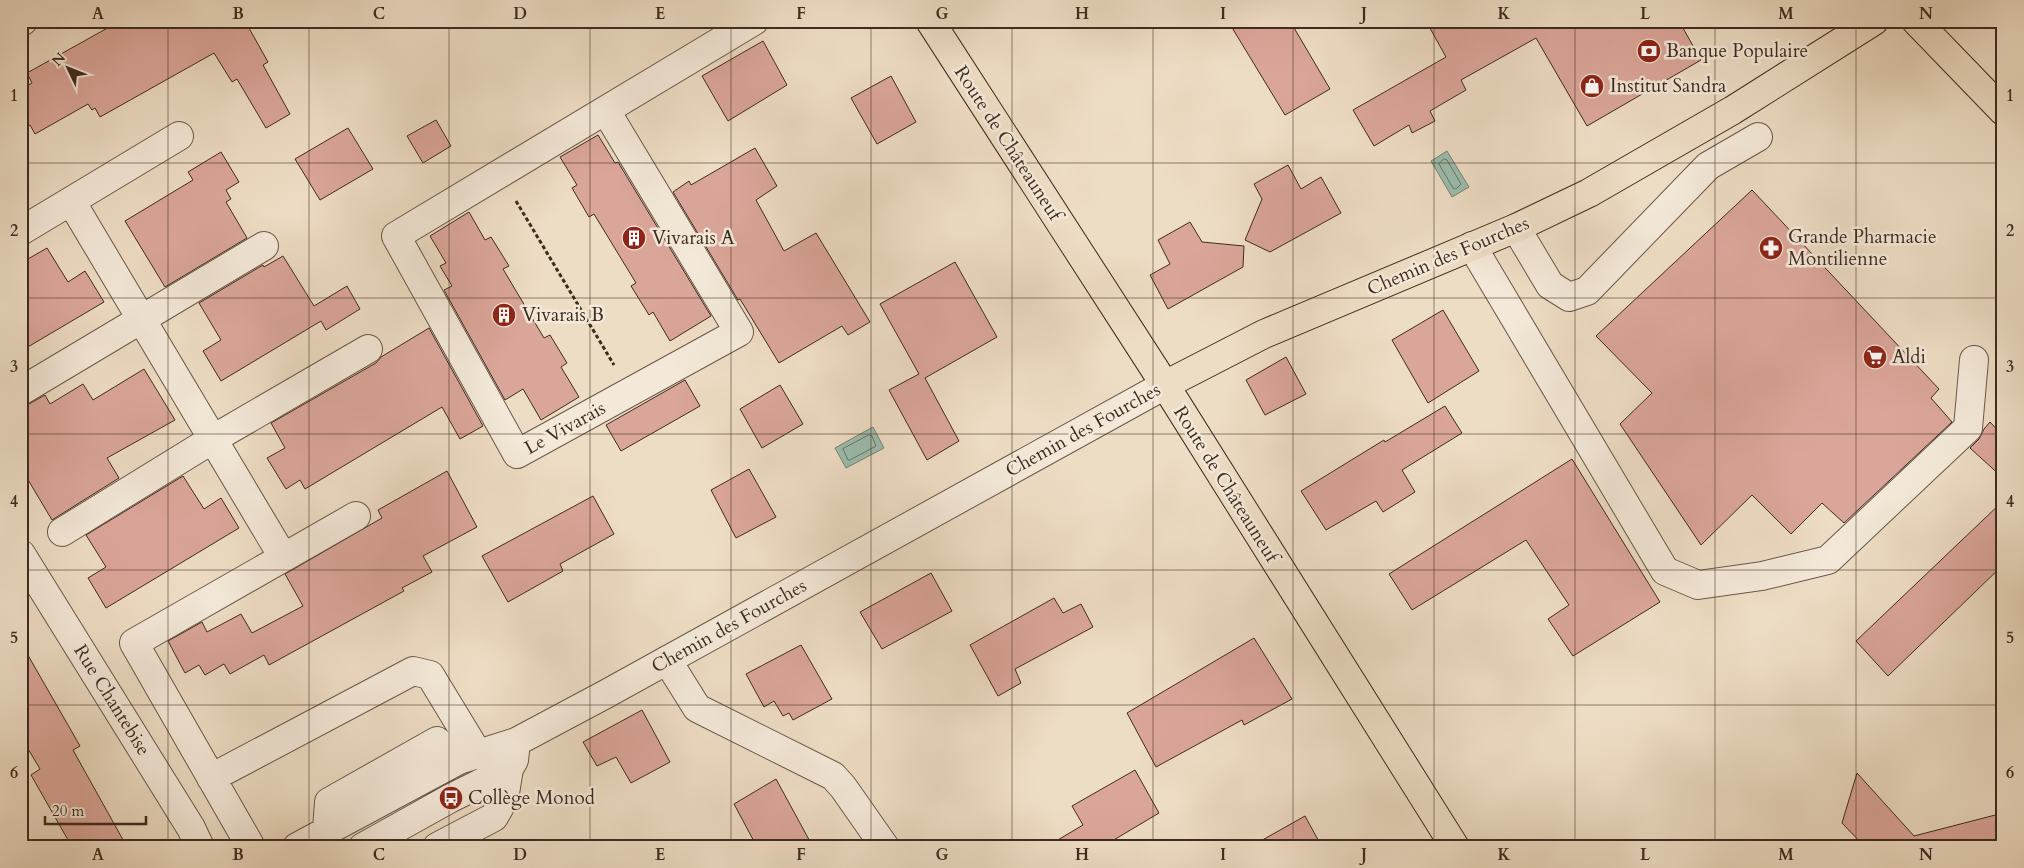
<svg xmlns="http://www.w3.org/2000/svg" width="2024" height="868" font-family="Cardo,serif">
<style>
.water{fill:#9bbdae;stroke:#768375}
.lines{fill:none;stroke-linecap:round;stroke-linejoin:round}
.shore{stroke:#6c7466;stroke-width:1}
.building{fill:#dba69a;stroke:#3e2b1f}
.minor-casing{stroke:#6a5848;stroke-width:30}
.major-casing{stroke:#3e2b1f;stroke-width:30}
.path{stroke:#3e2b1f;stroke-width:3;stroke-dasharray:4 2.5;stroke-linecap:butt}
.minor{stroke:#f4e9d9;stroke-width:28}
.major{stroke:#eeddc5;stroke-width:28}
.grid{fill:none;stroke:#3e2b1f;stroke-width:1;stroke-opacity:0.55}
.labels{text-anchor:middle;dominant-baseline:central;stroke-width:5;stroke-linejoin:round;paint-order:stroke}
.poi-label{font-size:19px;fill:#3e2b1f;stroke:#f4e9d9;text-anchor:start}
.street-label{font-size:19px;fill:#3e2b1f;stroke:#f4e9d9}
.neatline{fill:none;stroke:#3e2b1f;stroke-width:2}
.grid-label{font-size:16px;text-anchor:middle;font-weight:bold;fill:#3e2b1f}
</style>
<rect width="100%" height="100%" fill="#eeddc5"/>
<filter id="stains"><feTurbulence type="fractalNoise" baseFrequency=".004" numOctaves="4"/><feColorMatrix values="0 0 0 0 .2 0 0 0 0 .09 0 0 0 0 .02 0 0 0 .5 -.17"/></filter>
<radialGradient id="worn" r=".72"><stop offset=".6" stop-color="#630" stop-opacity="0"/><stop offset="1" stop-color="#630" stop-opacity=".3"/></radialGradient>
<!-- water -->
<path class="water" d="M1447,151L1469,187L1452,197L1431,161Z
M873,427L884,448L846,468L835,448Z"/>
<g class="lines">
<!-- shore -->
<path class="shore" d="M1444,159L1447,160L1461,184L1456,189L1453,188L1439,164Z
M869,435L872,436L876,446L850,460H848L843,449Z"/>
</g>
<!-- building -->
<path class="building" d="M120,21H245L268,62L263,65L290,114L266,128L237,79L232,82L214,53L100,117L95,108L92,110L88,104L35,134L30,125L21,130V89L32,83L27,73Z
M1228,21H1290L1330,89L1285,115Z
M1426,21H1679L1701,60L1587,126L1536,38L1461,80L1466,90L1430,111L1435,121L1412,133L1409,125L1374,146L1353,110L1446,57Z
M763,41L787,85L728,121L702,76Z
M891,76L916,122L877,144L851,98Z
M436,120L451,146L423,163L407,136Z
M348,128L373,169L320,200L295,159Z
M598,135L615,163L618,162L711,316L670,341L653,312L649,315L631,286L636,283L594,214L589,217L572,188L577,185L560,157Z
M755,148L777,186L756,200L784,251L816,233L870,322L848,335L842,326L779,363L740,299L738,300L673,192L689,181L691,185Z
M221,152L239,182L226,190L231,199L226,202L247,238L165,287L125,221L193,180L188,172Z
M1288,165L1301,189L1321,177L1341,213L1270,252L1245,240L1262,199L1254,184Z
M1752,190L1939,389L1931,398L1952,422L1844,523L1822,503L1791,534L1752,495L1701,545L1620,424L1652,393L1596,336Z
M469,212L485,240L491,237L509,266L503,269L544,338L550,335L567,363L561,367L579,397L541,420L523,389L505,400L444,290L452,286L440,266L446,263L430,236Z
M1190,222L1202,242L1244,246L1243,267L1168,309L1150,275L1170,264L1158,240Z
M47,248L68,282L85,271L104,302L21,351V263Z
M283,256L314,306L347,286L360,309L326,330L321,321L221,381L203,351L221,340L199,303L263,265L264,267Z
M955,262L997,337L925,378L959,441L927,460L889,390L919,374L880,304Z
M1443,310L1479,371L1428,403L1392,340Z
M429,328L483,426L460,439L442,407L305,489L300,480L286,489L267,458L285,448L271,423L376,363L381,357Z
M1286,357L1306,394L1265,415L1246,380Z
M144,369L175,420L107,458L119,478L52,520L21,468V407L29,404L45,395L50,404L83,384L93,400Z
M685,380L700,406L621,451L606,425Z
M780,385L803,424L762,448L740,409Z
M1445,406L1462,433L1402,470L1415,492L1383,512L1376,501L1326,530L1301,491L1384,440L1385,442Z
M1990,422L2003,436V478L1970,448L1979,439L1984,429Z
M1572,459L1660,602L1573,656L1548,619L1569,605L1526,540L1412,610L1389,574Z
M749,469L776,517L736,538L711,490Z
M447,471L477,527L423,556L432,572L402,588L404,591L269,665L264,655L230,674L224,664L205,675L199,665L185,673L168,641L202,622L207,632L241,614L252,633L303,606L285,574L382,518L378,510Z
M183,476L204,509L221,498L239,528L106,608L88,578L106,567L86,535Z
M593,496L614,534L560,564L563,571L508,602L482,556Z
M2003,501V565L1888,676L1856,641Z
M931,573L952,611L882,649L860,612Z
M1054,598L1063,613L1081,604L1093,627L1015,669L1021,683L998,696L970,645Z
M1254,638L1292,699L1244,725L1242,720L1156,767L1127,713Z
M21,643L80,746L73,750L127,847H72L31,775L40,769L21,737Z
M801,645L832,699L793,720L789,713L783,716L774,701L764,707L746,674Z
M642,710L670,762L631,783L616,757L597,766L583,742Z
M1135,770L1159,813L1102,847H1046L1083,825L1072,806Z
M1857,773L1914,836L2003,813V847H1865L1842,823Z
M776,779L813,847H757L734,804Z
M1305,816L1322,847H1250Z"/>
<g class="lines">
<!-- minor casing -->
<g class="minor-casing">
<path id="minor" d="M21,22L23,21
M606,111L739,332L517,454L396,236L754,21
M179,136L71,201L283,557
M1516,228L1550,285L1569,297L1587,291L1708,166L1758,137
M21,231L71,201
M1472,246L1665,571L1698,585L1762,576L1828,560L1968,428L1974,360
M21,391L264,246
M62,532L213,439L368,349
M21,554L191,828L200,847
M667,660L697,708L833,776L843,787L885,847
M211,778L413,671L430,675L478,754
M327,830L329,802L437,741L459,760
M251,847L134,643L356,516
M297,847L459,760L516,742L606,694L1165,385
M363,847L451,798L509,769L514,760L516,742
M437,847L494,817L504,799L509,769"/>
</g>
<!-- major casing -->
<g class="major-casing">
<path id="major" d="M930,21L1165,385L1455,847
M1916,21L2003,111
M1165,385L1264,334L1516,228L1589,193L1733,110L1874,21"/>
</g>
<!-- path -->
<path class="path" d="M516,201L614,365"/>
<!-- minor -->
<use href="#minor" class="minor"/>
<!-- major -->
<use href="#major" class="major"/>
</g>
<!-- grid -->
<path class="grid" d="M168,21V847M309,21V847M449,21V847M590,21V847M731,21V847M871,21V847M1012,21V847M1153,21V847M1293,21V847M1434,21V847M1575,21V847M1715,21V847M1856,21V847M21,163H2003M21,298H2003M21,434H2003M21,570H2003M21,705H2003"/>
<!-- icons -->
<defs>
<g id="bank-disc" transform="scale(1.25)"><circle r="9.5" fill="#8f2418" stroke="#f4e9d9"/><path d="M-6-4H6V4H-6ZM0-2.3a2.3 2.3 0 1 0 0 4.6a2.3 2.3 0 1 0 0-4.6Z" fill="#fff"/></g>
<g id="shop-disc" transform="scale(1.25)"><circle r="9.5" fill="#8f2418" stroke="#f4e9d9"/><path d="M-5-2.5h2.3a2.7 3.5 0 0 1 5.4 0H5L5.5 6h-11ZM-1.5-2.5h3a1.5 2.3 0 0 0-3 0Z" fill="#fff"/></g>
<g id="building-disc" transform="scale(1.25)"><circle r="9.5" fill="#8f2418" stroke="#f4e9d9"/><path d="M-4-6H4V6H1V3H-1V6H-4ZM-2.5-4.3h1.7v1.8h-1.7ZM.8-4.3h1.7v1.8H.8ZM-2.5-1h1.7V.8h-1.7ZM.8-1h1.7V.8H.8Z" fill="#fff"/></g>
<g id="pharmacy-disc" transform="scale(1.25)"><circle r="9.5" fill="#8f2418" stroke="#f4e9d9"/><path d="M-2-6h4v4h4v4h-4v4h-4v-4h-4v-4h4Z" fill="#fff"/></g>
<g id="supermarket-disc" transform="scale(1.25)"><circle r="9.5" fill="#8f2418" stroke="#f4e9d9"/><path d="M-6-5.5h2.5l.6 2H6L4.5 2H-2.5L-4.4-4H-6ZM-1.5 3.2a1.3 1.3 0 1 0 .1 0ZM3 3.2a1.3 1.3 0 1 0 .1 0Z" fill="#fff"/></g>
<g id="bus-disc" transform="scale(1.25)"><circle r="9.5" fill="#8f2418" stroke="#f4e9d9"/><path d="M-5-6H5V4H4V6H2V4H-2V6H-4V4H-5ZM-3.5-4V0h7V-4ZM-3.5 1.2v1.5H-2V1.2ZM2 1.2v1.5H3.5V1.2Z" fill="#fff"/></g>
</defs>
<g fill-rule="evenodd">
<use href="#bank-disc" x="1649" y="51"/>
<use href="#shop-disc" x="1592" y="86"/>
<use href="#building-disc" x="634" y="238"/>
<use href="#pharmacy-disc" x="1771" y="248"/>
<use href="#building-disc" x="504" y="315"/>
<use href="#supermarket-disc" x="1875" y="357"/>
<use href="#bus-disc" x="451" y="798"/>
</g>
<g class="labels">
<!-- poi labels -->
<g class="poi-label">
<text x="1666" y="51">Banque Populaire</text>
<text x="1610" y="86">Institut Sandra</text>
<text x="1788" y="237">Grande Pharmacie<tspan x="1788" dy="22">Montilienne</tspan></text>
<text x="652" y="238">Vivarais A</text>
<text x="522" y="315">Vivarais B</text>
<text x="1892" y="357">Aldi</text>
<text x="468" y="798">Collège Monod</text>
</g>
<!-- street labels -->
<g class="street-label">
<text transform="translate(1008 143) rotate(57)">Route de Châteauneuf</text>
<text transform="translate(1448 256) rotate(-23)">Chemin des Fourches</text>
<text transform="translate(565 428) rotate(-29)">Le Vivarais</text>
<text transform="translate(1083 430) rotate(-29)">Chemin des Fourches</text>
<text transform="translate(1226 484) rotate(58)">Route de Châteauneuf</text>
<text transform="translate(729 626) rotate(-29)">Chemin des Fourches</text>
<text transform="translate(112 700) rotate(58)">Rue Chantebise</text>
</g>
</g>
<!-- margin -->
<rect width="2024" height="868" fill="none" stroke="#eeddc5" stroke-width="55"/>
<!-- north arrow -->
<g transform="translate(68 68) rotate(313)" stroke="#f4e9d9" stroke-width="4" paint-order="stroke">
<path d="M0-4L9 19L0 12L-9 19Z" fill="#3e2b1f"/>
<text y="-8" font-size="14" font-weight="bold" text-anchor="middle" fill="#3e2b1f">N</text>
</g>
<!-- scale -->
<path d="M45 816v8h101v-8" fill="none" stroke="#3e2b1f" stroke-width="2.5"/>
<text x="52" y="816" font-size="15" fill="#3e2b1f" stroke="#f4e9d9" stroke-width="4" paint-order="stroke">20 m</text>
<rect x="28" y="28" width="1968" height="812" class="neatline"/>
<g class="grid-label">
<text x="98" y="19">A</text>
<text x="238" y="19">B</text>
<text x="379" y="19">C</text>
<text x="520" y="19">D</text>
<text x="660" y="19">E</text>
<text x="801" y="19">F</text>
<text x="942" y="19">G</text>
<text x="1082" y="19">H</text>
<text x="1223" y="19">I</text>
<text x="1364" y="19">J</text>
<text x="1504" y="19">K</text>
<text x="1645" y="19">L</text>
<text x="1786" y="19">M</text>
<text x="1926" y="19">N</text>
<text x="14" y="101">1</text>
<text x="2010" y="101">1</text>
<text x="14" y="236">2</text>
<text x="2010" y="236">2</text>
<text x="14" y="372">3</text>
<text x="2010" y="372">3</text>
<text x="14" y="507">4</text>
<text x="2010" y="507">4</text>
<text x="14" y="643">5</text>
<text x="2010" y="643">5</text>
<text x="14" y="778">6</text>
<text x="2010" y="778">6</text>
<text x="98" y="860">A</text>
<text x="238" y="860">B</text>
<text x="379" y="860">C</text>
<text x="520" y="860">D</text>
<text x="660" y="860">E</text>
<text x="801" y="860">F</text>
<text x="942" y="860">G</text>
<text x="1082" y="860">H</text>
<text x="1223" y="860">I</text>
<text x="1364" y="860">J</text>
<text x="1504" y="860">K</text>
<text x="1645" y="860">L</text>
<text x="1786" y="860">M</text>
<text x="1926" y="860">N</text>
</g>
<rect width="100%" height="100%" filter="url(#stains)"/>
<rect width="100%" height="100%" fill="url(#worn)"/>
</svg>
